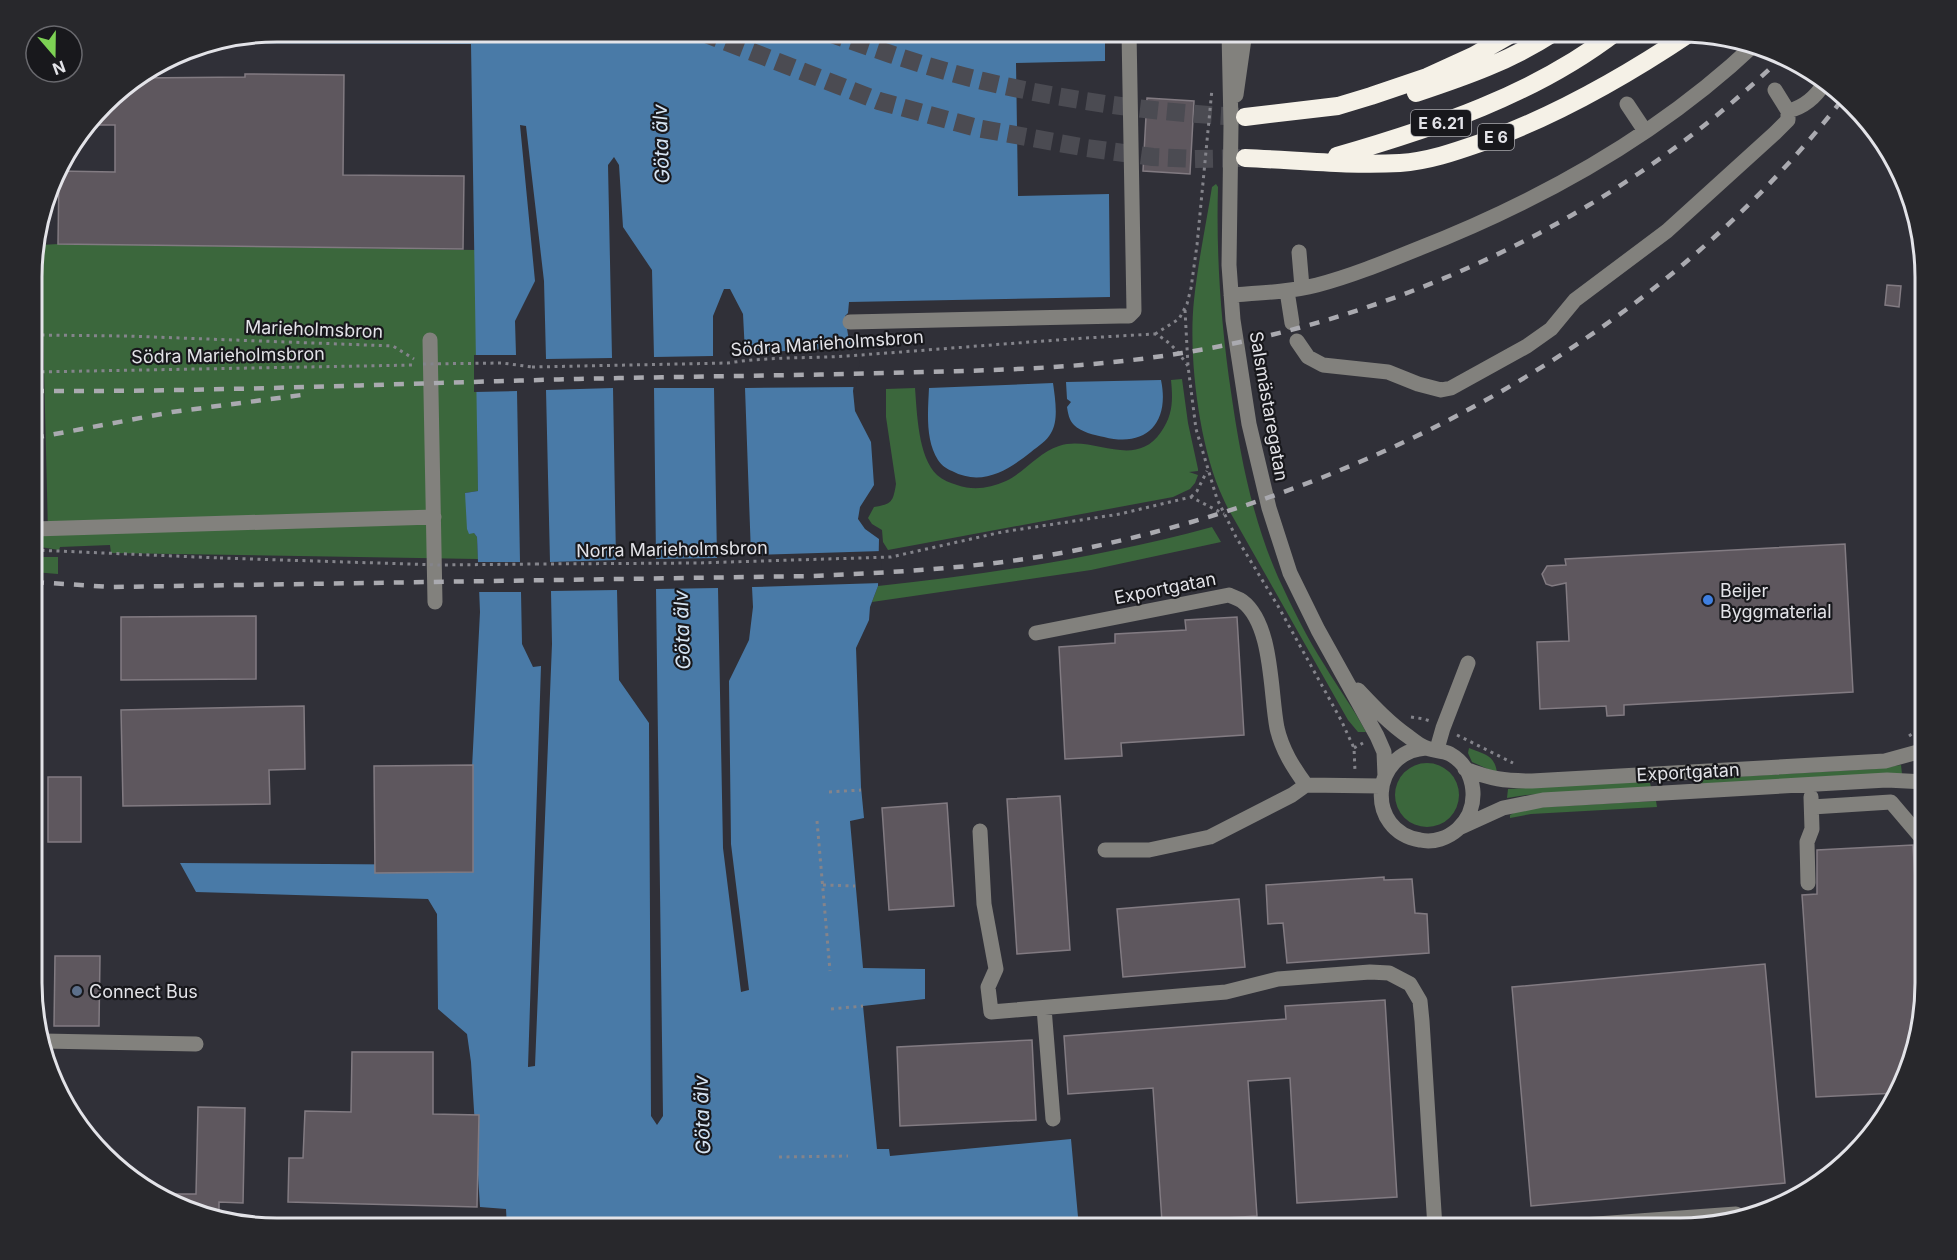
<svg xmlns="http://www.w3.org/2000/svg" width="1957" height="1260" font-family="Inter,sans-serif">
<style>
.green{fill:#3b673c}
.water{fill:#497aa7}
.pier{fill:#303038;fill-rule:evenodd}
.building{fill:#5e575e;stroke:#827b82;stroke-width:1.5}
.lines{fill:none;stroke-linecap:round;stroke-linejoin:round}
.highway-tunnel{stroke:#4b4b52;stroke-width:18;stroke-dasharray:18 9;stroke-linecap:butt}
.path{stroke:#84848b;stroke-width:3;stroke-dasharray:3 4.5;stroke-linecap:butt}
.minor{stroke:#82817d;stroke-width:15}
.highway{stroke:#f5f1e7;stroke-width:18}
.rail{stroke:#aaaab0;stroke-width:4.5;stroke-dasharray:10 10;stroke-linecap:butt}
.path-bridge{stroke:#84848b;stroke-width:3;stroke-dasharray:3 4.5;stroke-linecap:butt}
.shop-dot{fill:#3f7fe0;stroke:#18181c;stroke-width:2}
.service-dot{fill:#5c6f8a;stroke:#18181c;stroke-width:2}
.labels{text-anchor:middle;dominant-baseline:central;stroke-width:4.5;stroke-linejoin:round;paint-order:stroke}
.shield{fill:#18181c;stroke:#a6a6ab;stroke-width:1.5}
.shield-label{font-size:16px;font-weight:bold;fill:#e3e3e8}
.street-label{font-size:18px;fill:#e3e3e8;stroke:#18181c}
.poi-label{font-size:18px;fill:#e3e3e8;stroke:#18181c;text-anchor:start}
.water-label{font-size:20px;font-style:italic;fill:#d6e4f2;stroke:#18181c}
.rim{fill:none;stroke:#e3e3e8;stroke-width:3}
</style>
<rect width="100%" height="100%" fill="#303038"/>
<!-- green -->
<path class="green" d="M1216,184L1218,187C1216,256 1221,324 1231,392C1240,455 1252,518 1278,577C1292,607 1307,638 1325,666C1338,688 1354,709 1366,732H1358L1348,720L1238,526C1233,517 1227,508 1223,498C1199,447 1188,356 1194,300C1198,262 1206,225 1212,187Z
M58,244L476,250L478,491L465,493L474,533L477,537L478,559L111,553L110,545L60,547L59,550L34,546V536L48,533L41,245Z
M1182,379L1188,423L1198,469V471L1189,472L1198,475L1195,483L1190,489L1173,497L888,550L883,542L882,530L872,524L868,518L874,507C892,504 893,502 896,484L886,417V389L915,388C917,412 918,457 937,475C943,480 950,483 957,485C974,491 990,488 1006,481C1025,472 1039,452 1059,446C1093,434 1134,471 1161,432C1173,415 1173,400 1171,380Z
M1212,527L1221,542L1091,570L872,602L878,586C991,574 1102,557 1212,527Z
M44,557H58V574L34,572V559Z
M1469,748C1484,754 1495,755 1497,773L1472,762L1468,753Z
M1395 795a32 32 0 1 1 64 0a32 32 0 1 1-64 0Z
M1901,765L1902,774L1696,784L1695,779L1874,769Z
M1645,781L1650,783L1651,787L1526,795L1507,798L1508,789Z
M1656,801L1657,807L1531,814L1510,818V815L1517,811L1543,807Z"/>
<!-- water -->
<path class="water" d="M277,32H1105V61L1016,63L1018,196L1109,194L1110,297L849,302L848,313L845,316L849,341L860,340L853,391L855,411L871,442L874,485L860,507L858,519L865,529L879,539L878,586L870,607L869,620L856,648L861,787L864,818L850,821L863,968L925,969V999L863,1006L877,1149H889L890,1156L1071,1139L1079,1228H507L506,1209L480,1207L471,1062L467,1034L438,1009L437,914L428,899L196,892L180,863L467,865L480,612L477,537L474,533L469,534L467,529L465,493L478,491L471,44L222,43Z
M1161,380C1170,423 1146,448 1104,437C1094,435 1081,432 1074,425C1069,420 1068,413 1067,407L1071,402L1067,399L1066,382Z
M1053,383C1055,398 1059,420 1051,433C1047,441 1038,446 1031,452C1008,470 982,487 952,471C947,469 941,465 938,460C925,440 928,411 929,388Z"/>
<!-- pier -->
<path class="pier" d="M520,125L526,126L544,281L546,359L612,358L608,165L614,157L619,165L623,227L652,270L654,357L713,356V316L724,289H730L743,314L745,353L862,347L856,387L745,388L751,555L882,551L881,583L752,587L753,607L749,640L729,681L731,844L749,990L741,992L723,848L718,588L656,589L663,1116L657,1125L651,1116L649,723L619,680L617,590L551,591L552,644L535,1066L528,1067L541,666L533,667L522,644L521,592H476L475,562H520L517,391L474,392V355H516L515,321L535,281ZM613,388L616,560L550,562L546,390ZM654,388H714L717,558L656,559Z"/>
<!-- building -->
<path class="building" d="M245,74L344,75L343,175L464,176L463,249L58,244L59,171L115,172V125H90L115,93L139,78L245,77Z
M1147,98L1194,101L1190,174L1143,171Z
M1887,285L1901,286L1899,307L1885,305Z
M1845,544L1853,692L1624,705V715L1607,716L1606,706L1540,709L1537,642L1569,641L1566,583L1552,586L1546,584L1542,574L1547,566L1566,565L1565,559Z
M256,616V679L121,680V617Z
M1237,617L1244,735L1121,743L1122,756L1065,759L1059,647L1115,643V634L1186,630L1185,620Z
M304,706L305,769L269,770L270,804L123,806L121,710Z
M473,765V872L375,873L374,766Z
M48,777H81V842H48Z
M1060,796L1070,950L1017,954L1007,799Z
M947,803L954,906L889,910L882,808Z
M1913,845L1919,949L1925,948V999L1913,1061L1897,1093L1816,1097L1802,895L1817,894V850Z
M1384,877V880L1412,879L1415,913L1427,914L1429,953L1287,963L1283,923L1268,924L1266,885Z
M1239,899L1245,967L1123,977L1117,909Z
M55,956H100L99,1026H54Z
M1765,964L1785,1183L1531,1206L1512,987Z
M1385,1000L1397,1197L1297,1203L1290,1078L1248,1081L1257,1216L1162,1222L1153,1088L1068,1094L1064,1036L1286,1019L1285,1006Z
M1032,1040L1036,1120L900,1126L897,1047Z
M352,1052H433V1114L479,1115L477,1207L288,1202L289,1158H303L305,1111L351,1112Z
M198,1107L245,1108L243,1203L219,1202V1219L199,1216L156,1194H196Z"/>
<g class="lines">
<!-- highway-tunnel -->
<path class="highway-tunnel" d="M701,32L879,101L977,128L1087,148L1153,157L1194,159L1245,158
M826,32C878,50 929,68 983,81C1068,101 1157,113 1245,117"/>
<!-- path -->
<path class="path" d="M1185,310L1188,366L1196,429L1217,499L1236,537L1278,606L1341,720L1354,748L1355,771
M1155,334L1179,319L1187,304L1191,288L1197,245L1212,89
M34,335L127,336L393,346L414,359
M532,367L728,363C772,356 816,359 860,355C958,348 1056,339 1155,334C1170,341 1179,353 1188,366
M34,372L415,365
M1191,497L1197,491L1207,471
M34,550L220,558
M536,564L697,563L891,557L1002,532L1120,514L1191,497L1224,514
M1411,717L1424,719L1430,721
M1457,735L1513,763
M1909,736L1925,725
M1354,748L1363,743
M829,792L861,790
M1915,797L1925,809
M817,821L830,971
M823,885L855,886
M831,1009L863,1006
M779,1157L848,1156"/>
<!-- minor -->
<path class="minor" d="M1229,32L1231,125L1229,265L1233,320L1249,424L1269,508L1290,573L1318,630L1377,736L1384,752L1385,776
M1236,95L1245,32
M1627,104L1645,131
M1788,111C1805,107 1816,97 1825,82
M1299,252L1302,287
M1287,291L1292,323
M1231,295C1260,293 1289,292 1317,285C1351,276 1383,263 1415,250C1538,202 1659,135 1755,44
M850,322L1120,316H1129L1134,311L1129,32
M430,340L435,602
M1297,341L1308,357L1323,365L1388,372L1418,384L1441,390L1451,388L1527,346L1551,329L1575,300L1667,231L1775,133L1788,120V111L1775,90
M34,529L434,517
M1036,633L1229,595C1233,597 1238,598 1242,601C1273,624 1270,692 1277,728C1282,750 1293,767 1306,785
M1358,690C1374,707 1390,724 1409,737C1413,740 1419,745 1424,747C1432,751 1442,750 1450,754C1477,769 1481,808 1458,829C1448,838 1434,843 1420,840C1365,831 1370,752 1426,748
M1437,749L1443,728L1468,663
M1465,769C1491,779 1504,781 1532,781L1885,761L1925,750
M1812,807L1891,802L1925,842
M1459,828L1503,808L1543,800L1887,780L1925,782
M980,831L984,904L996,969L988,987L991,1012L1226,992L1278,979L1370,972L1389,973L1410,984L1420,1001L1422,1021L1435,1228
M1105,850H1149L1210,837L1292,795L1306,785L1381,786
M1808,883L1807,842L1812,829L1811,797
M1044,1008L1053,1119
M43,1041L196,1044
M1541,1228L1736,1214"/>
<!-- highway -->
<path class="highway" d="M1416,93C1467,76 1510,61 1555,32
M1245,117L1338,106L1371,96L1427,77L1473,56L1515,32
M1337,156C1434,128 1534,95 1616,32
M1245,158C1296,160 1349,166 1400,163C1431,161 1460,150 1489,140C1561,113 1626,76 1690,33"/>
<!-- rail -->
<path class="rail" d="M34,391C230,392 426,382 622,378C723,376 824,375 925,372C1011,370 1097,367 1182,353C1405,317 1620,215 1783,56
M34,438L172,412L309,394
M34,582L111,587L812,576C904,572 997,567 1087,548C1377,487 1658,336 1842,100"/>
<!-- path-bridge -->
<path class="path-bridge" d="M423,364L502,363L532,367
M220,558L440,565L536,564"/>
</g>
<!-- markers -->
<circle class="shop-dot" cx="1708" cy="600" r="6"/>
<circle class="service-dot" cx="77" cy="991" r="6"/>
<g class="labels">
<!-- shield labels -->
<g class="shield">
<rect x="1411" y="110" width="60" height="26" rx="4.5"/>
<rect x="1478" y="124" width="36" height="26" rx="4.5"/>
</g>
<g class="shield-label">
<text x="1441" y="123">E 6.21</text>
<text x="1496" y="137">E 6</text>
</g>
<!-- street labels -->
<g class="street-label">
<text transform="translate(314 329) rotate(2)">Marieholmsbron</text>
<text transform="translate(827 343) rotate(-4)">Södra Marieholmsbron</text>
<text transform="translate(228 355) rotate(-1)">Södra Marieholmsbron</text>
<text transform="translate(1269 406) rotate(80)">Salsmästaregatan</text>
<text transform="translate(672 549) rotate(-1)">Norra Marieholmsbron</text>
<text transform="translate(1165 588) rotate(-11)">Exportgatan</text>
<text transform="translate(1688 772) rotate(-3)">Exportgatan</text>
</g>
<!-- poi labels -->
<g class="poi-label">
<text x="1720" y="590">Beijer<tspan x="1720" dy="21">Byggmaterial</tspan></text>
<text x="89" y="991">Connect Bus</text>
</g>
<!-- water labels -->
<g class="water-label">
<text transform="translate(661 144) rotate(-92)">Göta älv</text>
<text transform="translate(682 630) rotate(-92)">Göta älv</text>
<text transform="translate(702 1115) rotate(-92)">Göta älv</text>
</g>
</g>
<!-- crop -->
<path d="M0 0H1957V1260H0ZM277 42H1680A235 235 0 0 1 1915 277V983A235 235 0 0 1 1680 1218H277A235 235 0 0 1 42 983V277A235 235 0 0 1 277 42Z" fill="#28282c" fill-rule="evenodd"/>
<path class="rim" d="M277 42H1680A235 235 0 0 1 1915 277V983A235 235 0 0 1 1680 1218H277A235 235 0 0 1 42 983V277A235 235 0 0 1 277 42Z"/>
<!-- north arrow -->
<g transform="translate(54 54) rotate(160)"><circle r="28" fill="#18181c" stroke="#69696e" stroke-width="1.5"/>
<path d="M0-4.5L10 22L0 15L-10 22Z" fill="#7dd154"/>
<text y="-9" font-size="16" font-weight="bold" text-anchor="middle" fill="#e3e3e8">N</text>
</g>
</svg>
